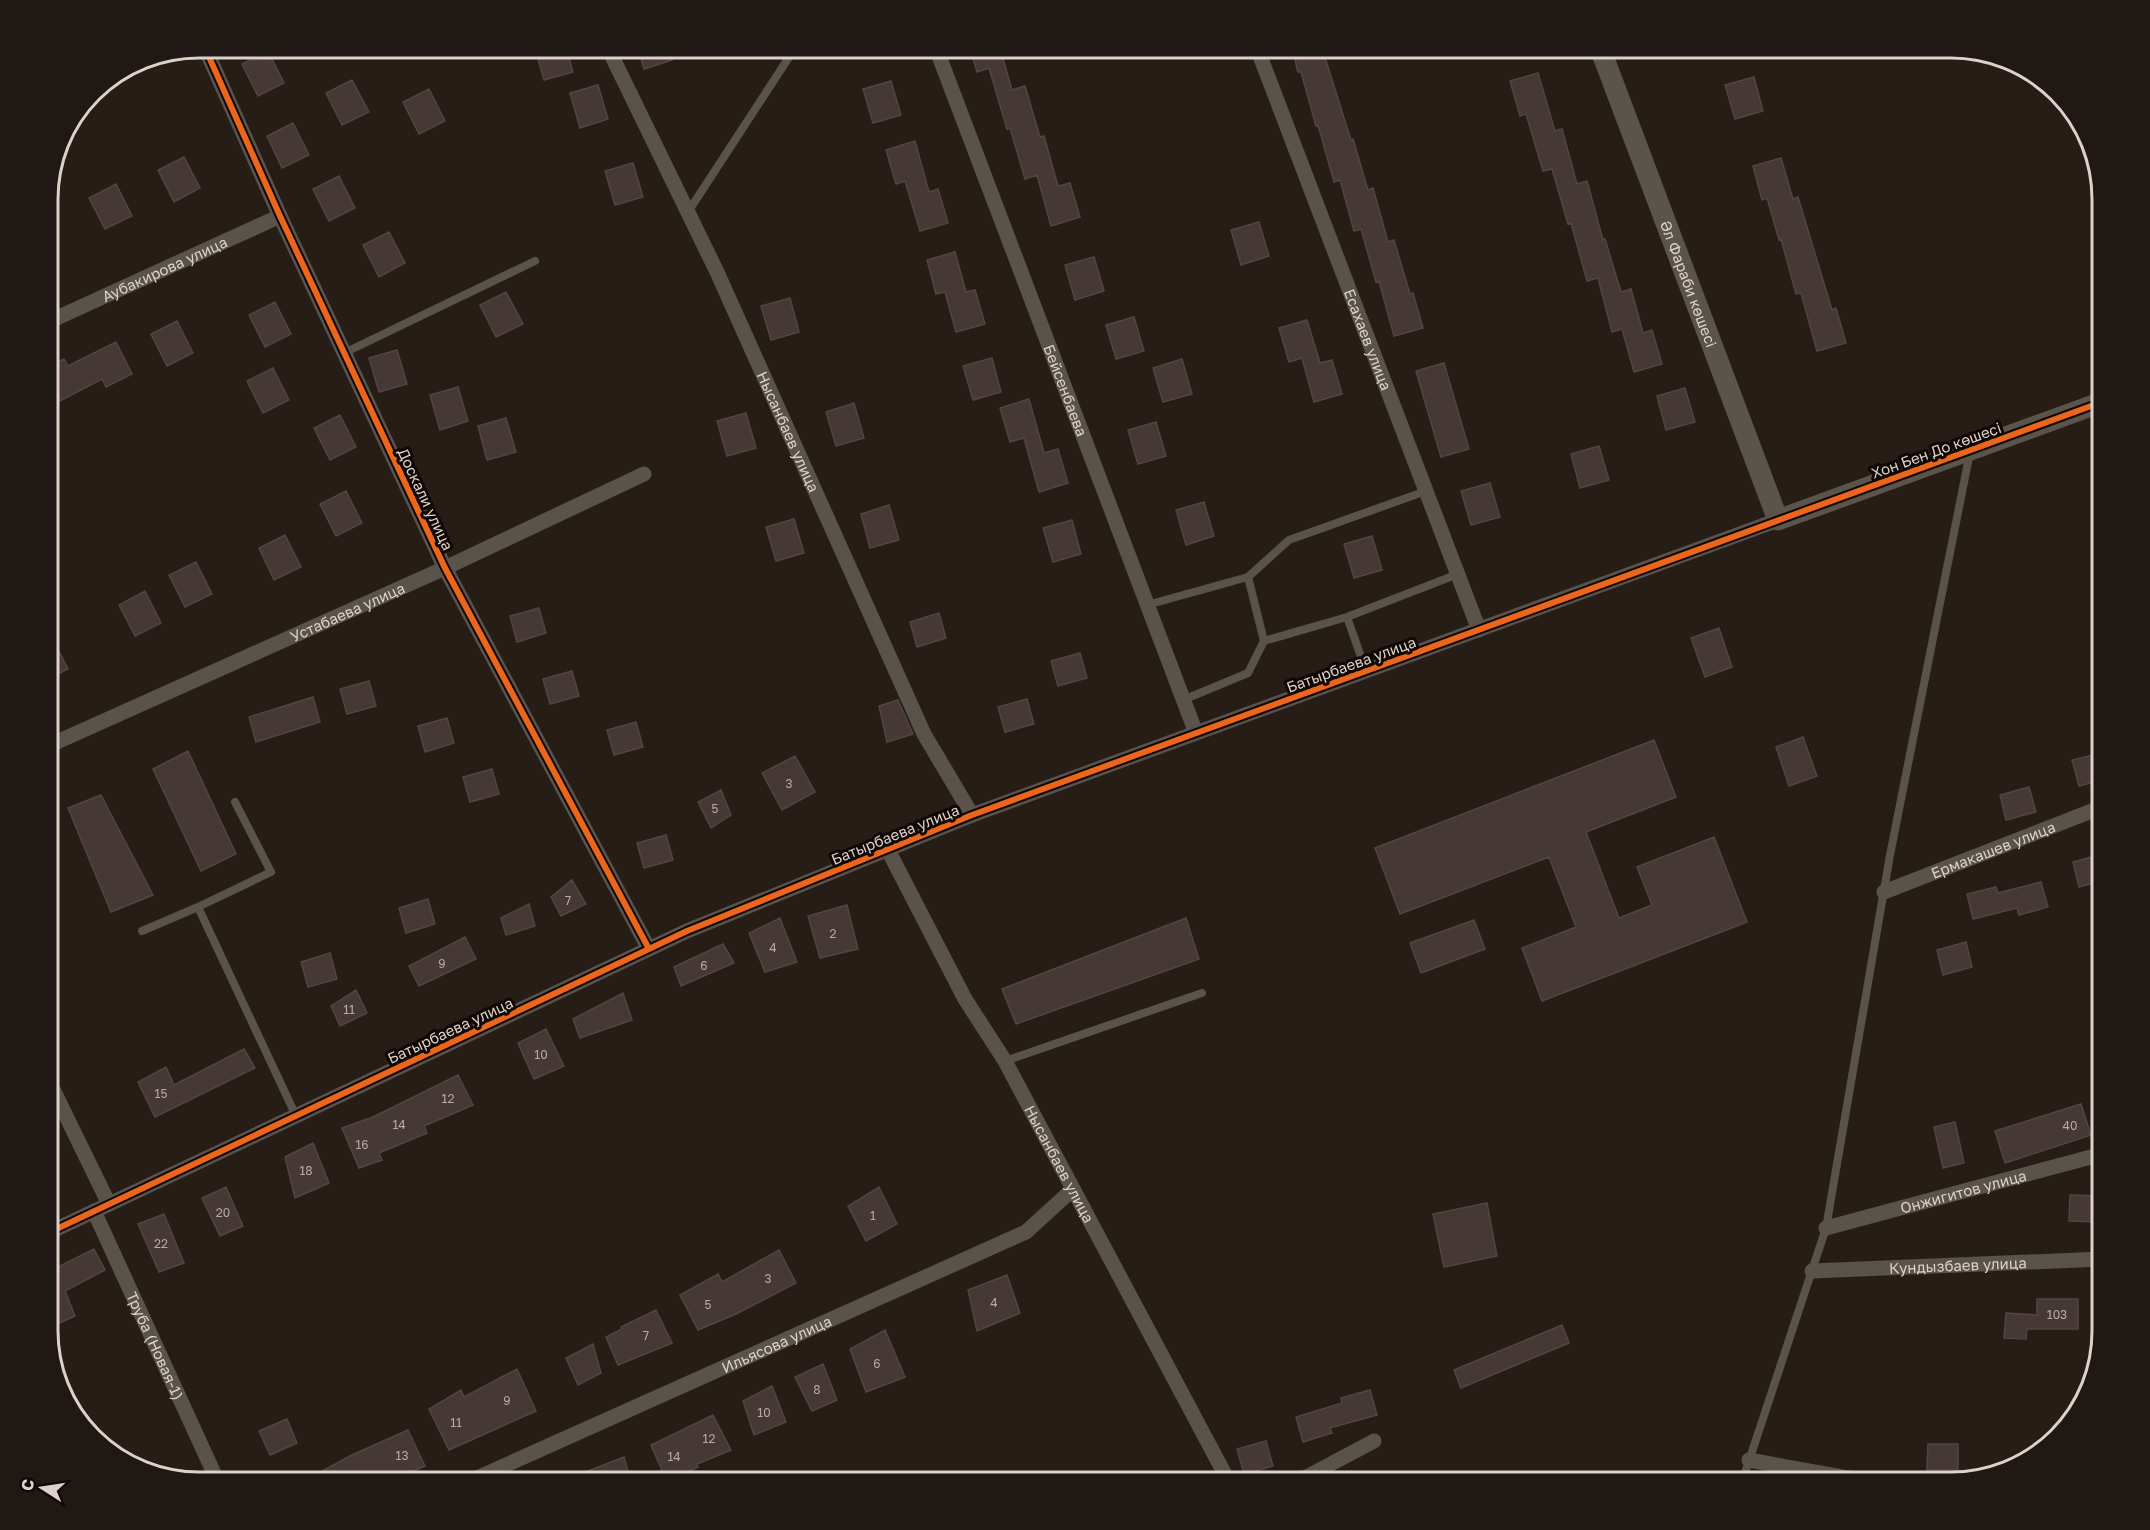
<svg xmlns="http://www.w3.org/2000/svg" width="2150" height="1530" font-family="'Golos Text',sans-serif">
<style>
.building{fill:#463834;stroke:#504642;stroke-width:1.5}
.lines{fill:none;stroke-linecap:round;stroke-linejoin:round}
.lane{stroke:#59534c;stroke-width:8}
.street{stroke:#59534c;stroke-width:15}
.secondary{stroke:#5a544b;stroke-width:21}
.cycleway-casing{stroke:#100804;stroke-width:10}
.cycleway{stroke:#eb651d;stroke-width:6}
.labels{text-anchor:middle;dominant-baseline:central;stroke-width:6;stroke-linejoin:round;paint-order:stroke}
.number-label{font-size:12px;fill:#b7aba4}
.street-label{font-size:15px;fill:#ddd1c9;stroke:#100804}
.rim{fill:none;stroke:#ddd1c9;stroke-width:3}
</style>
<rect width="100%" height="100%" fill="#271d17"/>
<!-- building -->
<path class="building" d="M535,48H566L573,72L544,80Z
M638,48H669L672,60L644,69Z
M970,48H1000L1012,90L1025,86L1040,137L1044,136L1058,186L1070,183L1080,217L1051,226L1037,175L1025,179L1010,128L1007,129L989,68L977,72Z
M1292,48H1322L1351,140L1353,139L1368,190L1373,188L1388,242L1394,240L1410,294L1413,293L1423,328L1394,336L1379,281L1376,282L1361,229L1354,231L1340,180L1334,182L1318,125L1316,126L1301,72H1298Z
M268,51L284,83L258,96L242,64Z
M1538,73L1555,131L1562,129L1577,184L1587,181L1603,240L1605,239L1621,292L1631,289L1643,333L1652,330L1662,364L1634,372L1622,329L1612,332L1598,278L1587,281L1571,223L1568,224L1552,169L1543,171L1526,114L1520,116L1510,81Z
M1754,77L1763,111L1735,119L1725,85Z
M352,80L369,112L342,125L326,93Z
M891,81L901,115L873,123L863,89Z
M598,85L608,119L580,128L570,93Z
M429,89L445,121L419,134L403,102Z
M293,123L309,155L282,168L267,136Z
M915,141L929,192L938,189L948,223L920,231L905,181L896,184L886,150Z
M184,157L200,188L174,202L158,170Z
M1781,158L1793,199L1798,197L1832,310L1836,308L1846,343L1817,351L1801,293L1796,294L1781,239L1779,240L1767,198L1762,200L1753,166Z
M633,163L643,197L615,205L605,171Z
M339,176L355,208L329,221L313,189Z
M116,184L132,216L105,229L89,198Z
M1259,222L1269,256L1241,265L1231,230Z
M389,232L405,263L379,277L363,245Z
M955,252L966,292L975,290L985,324L956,332L945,292L936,294L927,260Z
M1094,257L1104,291L1075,300L1065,265Z
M506,292L523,324L496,337L480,305Z
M790,298L799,332L771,340L761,306Z
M275,302L291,334L265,347L249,315Z
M1134,317L1144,351L1116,359L1106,325Z
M1307,320L1320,363L1332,360L1342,394L1314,402L1302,358L1289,362L1279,328Z
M177,321L193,353L167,366L151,334Z
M116,342L132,374L106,387L102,379L54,404L48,393V367L64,359L68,366Z
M397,350L407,384L379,392L369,358Z
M992,358L1001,392L973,400L963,366Z
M1182,359L1192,394L1163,402L1153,368Z
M1444,363L1469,449L1441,457L1416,371Z
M273,368L289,400L263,413L247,381Z
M458,387L468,421L440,430L430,395Z
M1685,388L1695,422L1666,430L1657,396Z
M1029,399L1044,453L1058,449L1068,483L1039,492L1024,438L1010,442L1000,408Z
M854,403L864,438L836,446L826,412Z
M746,413L756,448L727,456L717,421Z
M340,415L356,447L330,460L314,428Z
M506,418L516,452L487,460L478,426Z
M1156,422L1166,456L1138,464L1128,430Z
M1599,446L1609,480L1580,488L1571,454Z
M1490,483L1500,517L1471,525L1461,491Z
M346,491L362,523L336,536L320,504Z
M1204,502L1214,536L1186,545L1176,510Z
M889,505L899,540L870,548L861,514Z
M794,519L804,553L776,561L766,527Z
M1072,520L1081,554L1053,562L1043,528Z
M285,535L301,567L274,580L259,548Z
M1372,536L1382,570L1354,578L1344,544Z
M196,562L212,594L185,607L169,575Z
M145,591L161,623L135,636L119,605Z
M539,608L546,633L517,642L510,616Z
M939,613L946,638L917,647L910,622Z
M1719,628L1732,667L1705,677L1691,638Z
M48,630L68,669L48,679Z
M1080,653L1087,678L1058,686L1051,661Z
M572,671L579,696L550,704L543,679Z
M369,681L376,706L347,714L340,689Z
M313,697L320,722L256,742L249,717Z
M1027,699L1034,724L1005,732L998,707Z
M898,700L913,734L887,742L879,706Z
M447,718L454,743L425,752L418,726Z
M636,722L643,747L614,755L607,730Z
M1803,737L1817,776L1789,786L1776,747Z
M1654,740L1676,797L1586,832L1619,918L1652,905L1637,867L1714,837L1747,922L1542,1001L1522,948L1576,927L1549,857L1400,914L1375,848Z
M188,751L236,854L201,871L153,769Z
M2102,753V780L2079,786L2072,760Z
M795,756L815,792L782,810L762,773Z
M492,769L499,794L470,802L463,777Z
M2029,787L2036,812L2006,820L2000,795Z
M721,790L731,815L711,828L698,802Z
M101,795L153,895L111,912L68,808Z
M666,835L673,860L644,868L637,843Z
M2102,854V881L2079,887L2073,862Z
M572,880L586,904L561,916L551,897Z
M2041,882L2048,907L2019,915L2017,908L1973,919L1967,894L1996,887L1998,893Z
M428,899L435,924L406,933L399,908Z
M529,904L535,926L506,935L501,918Z
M847,905L858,949L820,958L808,916Z
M780,918L797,962L765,972L749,933Z
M1186,918L1199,959L1016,1024L1002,989Z
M1474,920L1485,949L1421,973L1410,943Z
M465,937L476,959L419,986L409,966Z
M1966,942L1972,967L1943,975L1937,950Z
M723,944L734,963L681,986L674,967Z
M330,953L337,979L308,987L301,962Z
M356,990L367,1013L340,1026L331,1006Z
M623,993L632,1020L580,1038L573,1019Z
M546,1029L564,1066L534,1079L518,1043Z
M244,1049L255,1068L155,1117L138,1082L166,1067L174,1085Z
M458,1075L473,1105L424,1126L427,1133L379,1153L382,1160L359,1168L342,1128L373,1117Z
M2081,1104L2091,1135L2005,1163L1995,1131Z
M1955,1122L1964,1163L1943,1168L1934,1127Z
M313,1143L329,1183L295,1198L285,1157Z
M226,1187L243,1226L220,1236L202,1198Z
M879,1187L897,1224L866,1241L848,1206Z
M2070,1195L2100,1196L2099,1222L2069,1221Z
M1487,1203L1497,1256L1444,1267L1433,1214Z
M164,1214L184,1263L159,1272L138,1224Z
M94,1249L105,1270L65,1291L75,1316L48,1328V1272Z
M779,1250L796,1283L736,1314L698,1330L680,1295L718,1274L722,1282Z
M1007,1275L1020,1313L977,1331L968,1290Z
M2037,1299H2078V1329H2027L2026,1339L2004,1338L2006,1313L2037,1315Z
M656,1310L672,1343L618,1365L606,1337L622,1329L621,1327Z
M1562,1325L1569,1343L1461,1388L1454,1370Z
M885,1330L905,1377L866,1392L850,1349Z
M593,1344L601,1373L578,1385L566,1358Z
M823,1364L837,1400L812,1411L795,1377Z
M517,1369L536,1411L449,1450L429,1409L461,1390L464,1397Z
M772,1386L786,1422L754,1435L743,1401Z
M1370,1390L1377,1415L1330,1428L1332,1433L1303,1442L1296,1417L1342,1403L1341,1398Z
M713,1415L731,1450L697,1464L698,1467L667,1482L651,1445Z
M287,1419L297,1443L270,1455L259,1431Z
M408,1430L425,1466L387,1482H327L322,1471L352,1455Z
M1266,1441L1273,1466L1244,1474L1237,1449Z
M1928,1444H1958V1470H1927Z
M624,1457L631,1482H562V1481Z"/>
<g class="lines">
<!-- lane -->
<path class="lane" d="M688,212L795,48
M344,353L535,261
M1248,577L1264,641
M1147,605L1248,577L1289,540L1426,491
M1347,617L1366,671
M1183,700L1248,673L1264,641L1347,617L1458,574
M198,907L271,872L235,802
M142,931L198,907L296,1116
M1005,1061L1202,993
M1742,1482L1826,1228L1890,855L1970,452"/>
<!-- street -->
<g class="street">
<path d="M205,48L280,216L445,568L649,949"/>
<path id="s1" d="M608,48L717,272L924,734L972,815"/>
<path id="s2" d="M936,48L1196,733"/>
<path id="s3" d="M1257,48L1479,630"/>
<path id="s4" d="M48,322L280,216"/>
<path id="s5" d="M48,746L445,568L644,474"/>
<path id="s6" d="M888,850L965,999L1005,1061L1229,1482"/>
<path id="s7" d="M1884,892L2102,807"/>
<path d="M48,1079L109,1204"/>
<path id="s8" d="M94,1211L218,1482"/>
<path id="s9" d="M1826,1228L2102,1154"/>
<path d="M48,1233L687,931L972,815L1778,520"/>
<path id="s10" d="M1812,1271L2102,1259"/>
<path d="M1749,1460L1870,1482"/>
<path id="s11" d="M468,1482L1026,1232L1072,1190"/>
<path d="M1297,1482L1374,1441"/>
</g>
<!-- secondary -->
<path class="secondary" id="s12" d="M1600,48L1778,520L2102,402"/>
<!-- cycleway casing -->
<g class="cycleway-casing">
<path id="cycleway" d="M205,48L280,216L445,568L649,949
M48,1233L687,931L972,815L2102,402"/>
</g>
<!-- cycleway -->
<use href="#cycleway" class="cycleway"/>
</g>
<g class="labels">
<!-- number labels -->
<g class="number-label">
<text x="789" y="783">3</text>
<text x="715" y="808">5</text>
<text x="568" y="900">7</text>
<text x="833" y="933">2</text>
<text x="773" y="947">4</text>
<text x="442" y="963">9</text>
<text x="704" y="965">6</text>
<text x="349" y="1009">11</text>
<text x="541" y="1054">10</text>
<text x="161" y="1093">15</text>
<text x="448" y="1098">12</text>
<text x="399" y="1124">14</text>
<text x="2070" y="1125">40</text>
<text x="362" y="1144">16</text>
<text x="306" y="1170">18</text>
<text x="223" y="1212">20</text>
<text x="873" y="1215">1</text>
<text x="161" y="1243">22</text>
<text x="768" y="1278">3</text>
<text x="994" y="1302">4</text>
<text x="708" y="1304">5</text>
<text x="2057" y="1314">103</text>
<text x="646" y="1335">7</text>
<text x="877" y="1363">6</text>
<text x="817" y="1389">8</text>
<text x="507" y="1400">9</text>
<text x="764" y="1412">10</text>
<text x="456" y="1422">11</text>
<text x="709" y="1438">12</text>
<text x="402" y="1455">13</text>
<text x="674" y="1456">14</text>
</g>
<!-- street labels -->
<g class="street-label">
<text stroke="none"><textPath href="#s4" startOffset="128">Аубакирова улица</textPath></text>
<text stroke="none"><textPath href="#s12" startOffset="252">Әл Фараби көшесі</textPath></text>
<text stroke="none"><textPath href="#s3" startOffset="312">Есахаев улица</textPath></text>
<text stroke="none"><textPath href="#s2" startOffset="366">Бейсенбаева</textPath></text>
<text stroke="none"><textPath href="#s1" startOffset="424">Нысанбаев улица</textPath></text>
<text transform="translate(1936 450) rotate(-20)">Хон Бен До көшесі</text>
<text transform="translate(426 499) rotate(65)">Доскали улица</text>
<text stroke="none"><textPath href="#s5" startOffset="328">Устабаева улица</textPath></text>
<text transform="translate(1351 664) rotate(-20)">Батырбаева улица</text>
<text transform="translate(895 834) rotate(-22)">Батырбаева улица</text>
<text stroke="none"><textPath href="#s7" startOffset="117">Ермакашев улица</textPath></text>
<text transform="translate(450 1030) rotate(-25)">Батырбаева улица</text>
<text stroke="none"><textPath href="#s6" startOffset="358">Нысанбаев улица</textPath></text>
<text stroke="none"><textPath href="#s9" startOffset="142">Онжигитов улица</textPath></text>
<text stroke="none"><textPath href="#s10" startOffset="146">Кундызбаев улица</textPath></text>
<text stroke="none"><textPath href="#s11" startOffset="338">Ильясова улица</textPath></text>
<text stroke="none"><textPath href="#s8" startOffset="148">Труба (Новая-1)</textPath></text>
</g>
</g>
<!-- crop -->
<path d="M0 0H2150V1530H0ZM199 58H1951A141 141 0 0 1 2092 199V1331A141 141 0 0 1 1951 1472H199A141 141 0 0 1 58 1331V199A141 141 0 0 1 199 58Z" fill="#201814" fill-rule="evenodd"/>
<path class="rim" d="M199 58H1951A141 141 0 0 1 2092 199V1331A141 141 0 0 1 1951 1472H199A141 141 0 0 1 58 1331V199A141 141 0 0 1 199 58Z"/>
<!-- north arrow -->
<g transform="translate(42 1488) rotate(282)" stroke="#100804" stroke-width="4.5" paint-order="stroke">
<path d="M0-4.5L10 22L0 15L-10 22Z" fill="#ddd1c9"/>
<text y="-9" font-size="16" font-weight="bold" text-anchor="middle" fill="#ddd1c9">С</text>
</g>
</svg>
